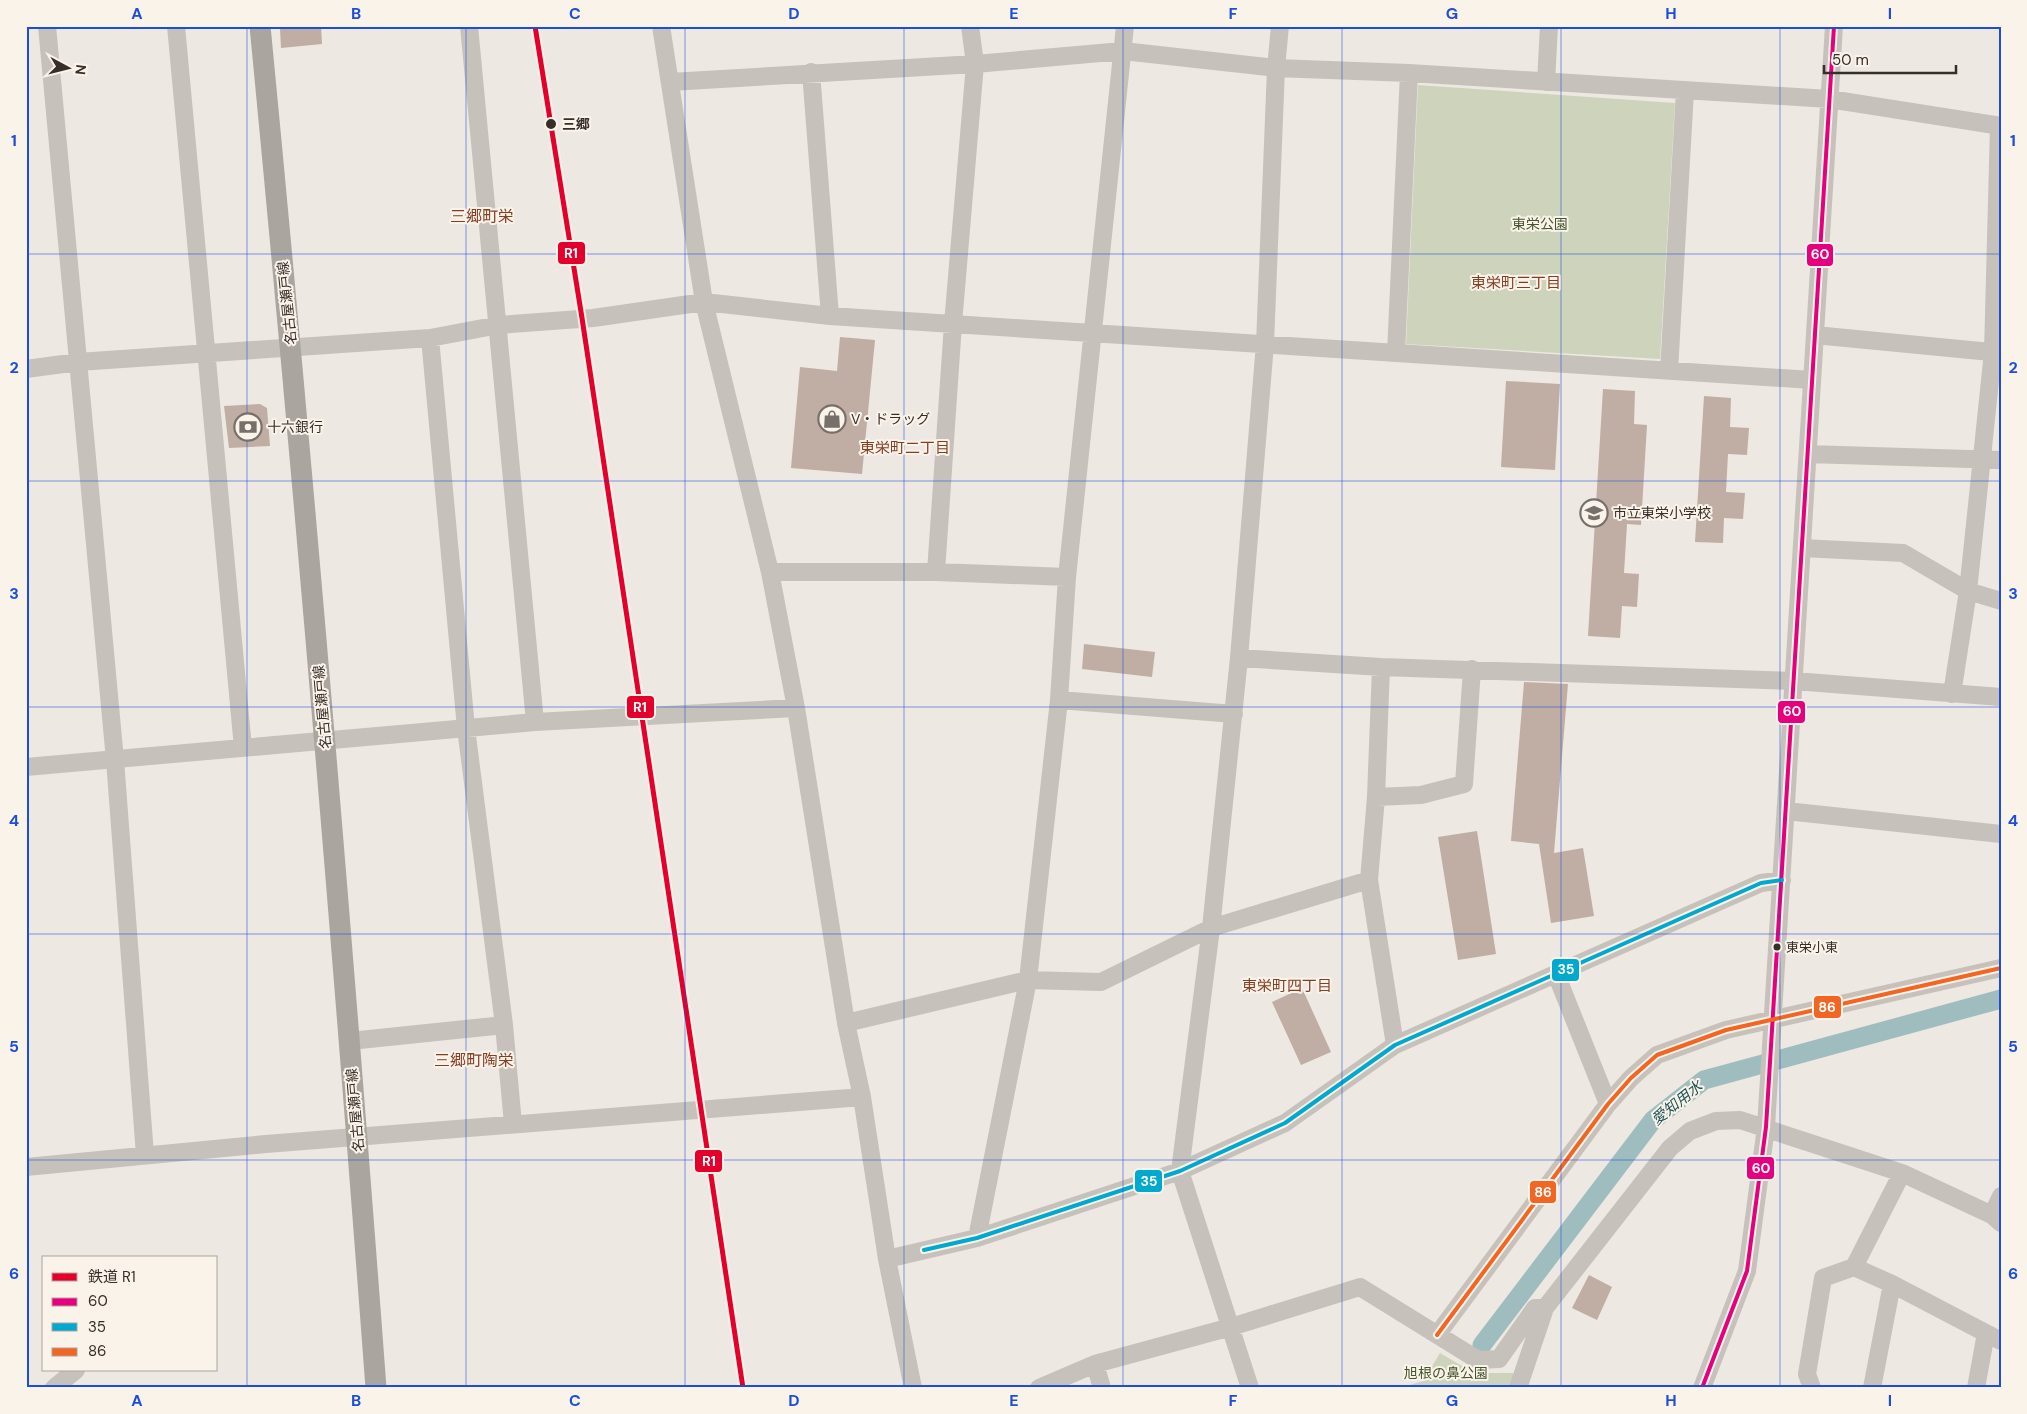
<svg xmlns="http://www.w3.org/2000/svg" width="2027" height="1414" font-family="'DM Sans','Noto Sans JP',sans-serif">
<style>
.green{fill:#ced3bc}
.lines{fill:none;stroke-linecap:round;stroke-linejoin:round}
.canal{stroke:#9fbdbe;stroke-width:19}
.building{fill:#c0aea4}
.minor{stroke:#c6c1bb;stroke-width:18}
.major{stroke:#aba5a0;stroke-width:21}
.bus-1-casing{stroke:#faf3ea;stroke-width:8}
.bus-2-casing{stroke:#faf3ea;stroke-width:8}
.bus-3-casing{stroke:#faf3ea;stroke-width:8}
.bus-1{stroke:#e5007d;stroke-width:4}
.bus-2{stroke:#00a9ce;stroke-width:4}
.bus-3{stroke:#f26522;stroke-width:4}
.rail-1-casing{stroke:#faf3ea;stroke-width:9}
.rail-1{stroke:#e4002b;stroke-width:5}
.grid{fill:none;stroke:#1d4ed8;stroke-width:1;stroke-opacity:0.55}
.stop-dot{fill:#372e29;stroke:#faf3ea;stroke-width:2}
.labels{text-anchor:middle;dominant-baseline:central;stroke-width:4;stroke-linejoin:round;paint-order:stroke}
.bus-label{font-size:13px;fill:#372e29;stroke:#faf3ea;text-anchor:start}
.stop-label{font-size:14px;font-weight:bold;fill:#372e29;stroke:#faf3ea;text-anchor:start}
.park-label{font-size:14px;fill:#45552d;stroke:#faf3ea}
.street-label{font-size:14px;fill:#372e29;stroke:#faf3ea}
.poi-label{font-size:14px;fill:#372e29;stroke:#faf3ea;text-anchor:start}
.neighbourhood-label{font-size:15px;fill:#853e23;stroke:#faf3ea}
.water-label{font-size:15px;font-style:italic;fill:#1f5358;stroke:#faf3ea}
.quarter-label{font-size:16px;fill:#853e23;stroke:#faf3ea}
.line-badge{stroke:#faf3ea;stroke-width:2}
.badge-label{font-size:14px;text-anchor:middle;font-weight:bold;fill:#fff}
.neatline{fill:none;stroke:#1d4ed8;stroke-width:2}
.grid-label{font-size:16px;text-anchor:middle;font-weight:bold;fill:#1d4ed8}
</style>
<rect width="100%" height="100%" fill="#ede8e2"/>
<!-- green -->
<path class="green" d="M1418,85L1675,103L1660,359L1406,344Z
M1440,1353L1474,1373H1515L1511,1388H1400L1423,1381Z"/>
<g class="lines">
<!-- canal -->
<path class="canal" d="M1482,1345L1653,1120L1704,1080L2001,999"/>
</g>
<!-- building -->
<path class="building" d="M291,26H321L322,44L281,48L280,29Z
M840,337L875,340L862,474L791,468L800,367L837,371Z
M1506,381L1560,384L1555,470L1501,467Z
M1603,389L1635,391L1634,424L1647,425L1641,525L1627,524L1624,573L1639,574L1637,607L1622,606L1620,638L1588,636Z
M1704,396L1731,398L1730,427L1749,428L1747,455L1728,454L1726,492L1745,493L1743,519L1724,518L1723,543L1695,542Z
M260,404L267,408L270,446L229,448L224,406Z
M1084,644L1155,652L1152,677L1082,669Z
M1524,682L1568,684L1554,853L1583,848L1594,916L1551,923L1539,844L1511,841Z
M1477,831L1496,954L1458,960L1438,837Z
M1302,988L1331,1052L1301,1065L1272,1002Z
M1589,1275L1612,1287L1597,1320L1572,1308Z"/>
<g class="lines">
<!-- minor -->
<path class="minor" d="M47,26L115,760L145,1155
M176,26L243,748
M469,26L535,722
M661,26L704,302L770,572L796,708L846,1023L862,1097L887,1259L913,1388
M811,72L830,316
M670,82L975,64L1123,51L1276,68L1409,73L1829,99L2001,126
M1546,82L1549,26
M1815,335L2001,353
M430,338L466,728L504,1025L513,1124
M1396,353L1409,73
M26,369L78,362L430,338L499,325L593,318L704,302L830,316L1812,380
M1669,371L1685,91
M1808,454L2001,460
M1802,548L1903,553L1968,591L2001,601
M770,572H936L1067,577
M936,572L953,324L975,64L970,26
M1239,658L1381,667L1794,681L2001,697
M1381,667L1376,797L1369,880L1395,1045
M1952,694L1968,591L1993,352L1999,126
M1059,700L1234,714
M26,767L535,722L796,708
M1376,797L1421,795L1464,784L1472,669
M1786,811L2001,834
M1556,974L1608,1104
M846,1023L1028,980L1101,982L1211,928L1369,880
M350,1041L504,1025
M26,1167L266,1144L862,1097
M1992,1215L2001,1196
M977,1238L1028,980L1059,700L1067,577L1125,26
M887,1259L977,1238L1180,1171L1285,1123L1395,1045L1761,883L1782,880
M1854,1267L1902,1173
M1437,1335L1608,1104L1631,1078L1657,1055L1726,1030L2001,968
M1095,1364L1102,1388
M54,1388L76,1370
M1039,1388L1095,1364L1231,1327L1360,1287L1478,1360L1499,1359L1535,1308H1545L1670,1148L1690,1131L1716,1121L1740,1120L1902,1173L1992,1215L2001,1223
M1250,1388L1180,1171L1211,928L1239,658L1265,344L1276,68L1280,26
M1518,1388L1545,1308
M1702,1388L1747,1271L1766,1127L1834,26
M1812,1388L1807,1374L1823,1278L1854,1267L1892,1284L2001,1341
M1872,1388L1892,1284
M1976,1388L1986,1333"/>
<!-- major -->
<path class="major" d="M260,26C304,480 342,933 376,1388"/>
<!-- bus-1 casing -->
<g class="bus-1-casing">
<path id="bus-1" d="M1702,1388L1747,1271L1766,1127L1834,26"/>
</g>
<!-- bus-2 casing -->
<g class="bus-2-casing">
<path id="bus-2" d="M924,1250L977,1238L1180,1171L1285,1123L1395,1045L1761,883L1782,880"/>
</g>
<!-- bus-3 casing -->
<g class="bus-3-casing">
<path id="bus-3" d="M1437,1335L1608,1104L1631,1078L1657,1055L1726,1030L2001,968"/>
</g>
<!-- bus-1 -->
<use href="#bus-1" class="bus-1"/>
<!-- bus-2 -->
<use href="#bus-2" class="bus-2"/>
<!-- bus-3 -->
<use href="#bus-3" class="bus-3"/>
<!-- rail-1 casing -->
<g class="rail-1-casing">
<path id="rail-1" d="M535,26L582,318L743,1388"/>
</g>
<!-- rail-1 -->
<use href="#rail-1" class="rail-1"/>
</g>
<!-- grid -->
<path class="grid" d="M247,26V1388M466,26V1388M685,26V1388M904,26V1388M1123,26V1388M1342,26V1388M1561,26V1388M1780,26V1388M26,254H2001M26,481H2001M26,707H2001M26,934H2001M26,1160H2001"/>
<!-- icons -->
<defs>
<g id="shop-ring" transform="scale(1.4375)"><circle r="9.5" fill="#faf3ea" stroke="#776f6a" stroke-width="1.5"/><path d="M-5-2.5h2.3a2.7 3.5 0 0 1 5.4 0H5L5.5 6h-11ZM-1.5-2.5h3a1.5 2.3 0 0 0-3 0Z" fill="#776f6a"/></g>
<g id="bank-ring" transform="scale(1.4375)"><circle r="9.5" fill="#faf3ea" stroke="#776f6a" stroke-width="1.5"/><path d="M-6-4H6V4H-6ZM0-2.3a2.3 2.3 0 1 0 0 4.6a2.3 2.3 0 1 0 0-4.6Z" fill="#776f6a"/></g>
<g id="school-ring" transform="scale(1.4375)"><circle r="9.5" fill="#faf3ea" stroke="#776f6a" stroke-width="1.5"/><path d="M0-5L7-2L0 1L-7-2ZM-4 1L0 2.5L4 1V4Q0 6-4 4Z" fill="#776f6a"/></g>
</defs>
<g fill-rule="evenodd">
<use href="#shop-ring" x="832" y="419"/>
<use href="#bank-ring" x="248" y="427"/>
<use href="#school-ring" x="1594" y="513"/>
</g>
<!-- markers -->
<g class="stop-dot">
<circle cx="551" cy="124" r="6"/>
<circle cx="1777" cy="947" r="4.5"/>
</g>
<g class="labels">
<!-- bus labels -->
<g class="bus-label">
<text x="1786" y="947">東栄小東</text>
</g>
<!-- stop labels -->
<g class="stop-label">
<text x="562" y="124">三郷</text>
</g>
<!-- park labels -->
<g class="park-label">
<text x="1540" y="224">東栄公園</text>
<text x="1446" y="1373">旭根の鼻公園</text>
</g>
<!-- street labels -->
<g class="street-label">
<text transform="translate(287 303) rotate(-96)">名古屋瀬戸線</text>
<text transform="translate(322 707) rotate(-95)">名古屋瀬戸線</text>
<text transform="translate(355 1110) rotate(-95)">名古屋瀬戸線</text>
</g>
<!-- poi labels -->
<g class="poi-label">
<text x="851" y="419">V・ドラッグ</text>
<text x="267" y="427">十六銀行</text>
<text x="1613" y="513">市立東栄小学校</text>
</g>
<!-- neighbourhood labels -->
<g class="neighbourhood-label">
<text x="1516" y="283">東栄町三丁目</text>
<text x="905" y="448">東栄町二丁目</text>
<text x="1287" y="986">東栄町四丁目</text>
</g>
<!-- water labels -->
<g class="water-label">
<text transform="translate(1677 1103) rotate(-39)">愛知用水</text>
</g>
<!-- quarter labels -->
<g class="quarter-label">
<text x="482" y="216">三郷町栄</text>
<text x="474" y="1060">三郷町陶栄</text>
</g>
</g>
<g class="line-badge">
<rect x="557" y="241" width="29" height="24" rx="5" fill="#e4002b"/>
<rect x="1806" y="243" width="28" height="24" rx="5" fill="#e5007d"/>
<rect x="626" y="695" width="29" height="24" rx="5" fill="#e4002b"/>
<rect x="1777" y="700" width="29" height="24" rx="5" fill="#e5007d"/>
<rect x="1551" y="958" width="29" height="24" rx="5" fill="#00a9ce"/>
<rect x="1813" y="995" width="29" height="24" rx="5" fill="#f26522"/>
<rect x="694" y="1149" width="29" height="24" rx="5" fill="#e4002b"/>
<rect x="1746" y="1156" width="29" height="24" rx="5" fill="#e5007d"/>
<rect x="1134" y="1169" width="29" height="24" rx="5" fill="#00a9ce"/>
<rect x="1529" y="1180" width="28" height="24" rx="5" fill="#f26522"/>
</g>
<g class="badge-label">
<text x="571" y="258">R1</text>
<text x="1820" y="259">60</text>
<text x="640" y="712">R1</text>
<text x="1792" y="716">60</text>
<text x="1566" y="974">35</text>
<text x="1827" y="1012">86</text>
<text x="709" y="1166">R1</text>
<text x="1761" y="1173">60</text>
<text x="1149" y="1186">35</text>
<text x="1543" y="1197">86</text>
</g>
<!-- border -->
<rect width="2027" height="1414" fill="none" stroke="#faf3ea" stroke-width="55"/>
<!-- legend -->
<rect x="42" y="1256" width="175" height="115" fill="#faf3ea" stroke="#aca49d"/>
<rect x="52" y="1273" width="25" height="8" fill="#e4002b" stroke="#aca49d"/>
<text x="88" y="1282" font-size="15" fill="#372e29">鉄道 R1</text>
<rect x="52" y="1298" width="25" height="8" fill="#e5007d" stroke="#aca49d"/>
<text x="88" y="1306" font-size="15" fill="#372e29">60</text>
<rect x="52" y="1323" width="25" height="8" fill="#00a9ce" stroke="#aca49d"/>
<text x="88" y="1332" font-size="15" fill="#372e29">35</text>
<rect x="52" y="1348" width="25" height="8" fill="#f26522" stroke="#aca49d"/>
<text x="88" y="1356" font-size="15" fill="#372e29">86</text>
<!-- north arrow -->
<g transform="translate(68 68) rotate(97)" stroke="#faf3ea" stroke-width="4" paint-order="stroke">
<path d="M0-4L9 19L0 12L-9 19Z" fill="#372e29"/>
<text y="-8" font-size="14" font-weight="bold" text-anchor="middle" fill="#372e29">N</text>
</g>
<!-- scale -->
<path d="M1824 65v8h132v-8" fill="none" stroke="#372e29" stroke-width="2.5"/>
<text x="1832" y="65" font-size="15" fill="#372e29" stroke="#faf3ea" stroke-width="4" paint-order="stroke">50 m</text>
<rect x="28" y="28" width="1972" height="1358" class="neatline"/>
<g class="grid-label">
<text x="137" y="19">A</text>
<text x="356" y="19">B</text>
<text x="575" y="19">C</text>
<text x="794" y="19">D</text>
<text x="1014" y="19">E</text>
<text x="1233" y="19">F</text>
<text x="1452" y="19">G</text>
<text x="1671" y="19">H</text>
<text x="1890" y="19">I</text>
<text x="14" y="146">1</text>
<text x="2013" y="146">1</text>
<text x="14" y="373">2</text>
<text x="2013" y="373">2</text>
<text x="14" y="599">3</text>
<text x="2013" y="599">3</text>
<text x="14" y="826">4</text>
<text x="2013" y="826">4</text>
<text x="14" y="1052">5</text>
<text x="2013" y="1052">5</text>
<text x="14" y="1279">6</text>
<text x="2013" y="1279">6</text>
<text x="137" y="1406">A</text>
<text x="356" y="1406">B</text>
<text x="575" y="1406">C</text>
<text x="794" y="1406">D</text>
<text x="1014" y="1406">E</text>
<text x="1233" y="1406">F</text>
<text x="1452" y="1406">G</text>
<text x="1671" y="1406">H</text>
<text x="1890" y="1406">I</text>
</g>
</svg>
